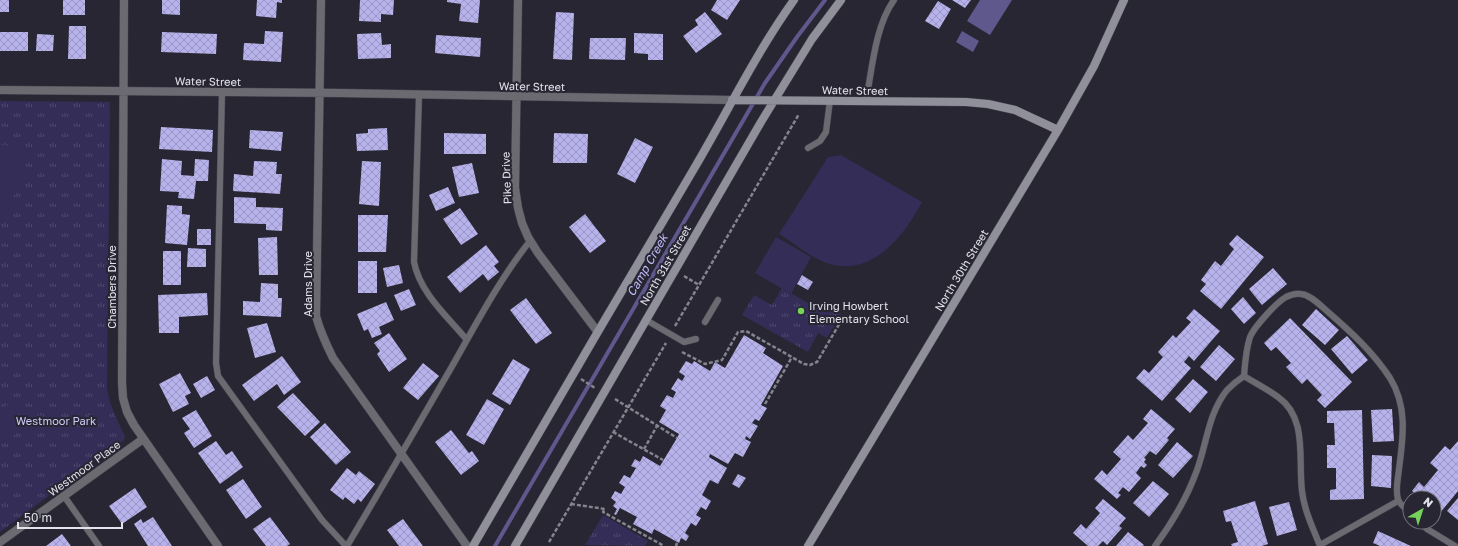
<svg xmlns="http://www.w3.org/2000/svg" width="1458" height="546" font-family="'Golos Text',sans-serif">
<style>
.grass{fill:url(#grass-tufts)}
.pitch{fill:#332d57}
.water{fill:#5f588c}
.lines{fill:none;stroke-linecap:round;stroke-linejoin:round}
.stream{stroke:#5f588c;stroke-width:4}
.building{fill:url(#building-cross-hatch)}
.lane-casing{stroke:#454450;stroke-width:7}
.street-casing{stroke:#454450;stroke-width:9}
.secondary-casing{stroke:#454450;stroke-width:9}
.path{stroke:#84848e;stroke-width:2.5;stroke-dasharray:4 2;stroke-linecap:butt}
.lane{stroke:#6b6a71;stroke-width:6}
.street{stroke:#6b6a71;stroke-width:8}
.secondary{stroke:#90909a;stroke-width:8}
.poi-dot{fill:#76d25a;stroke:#272632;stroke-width:1.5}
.labels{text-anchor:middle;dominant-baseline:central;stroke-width:4;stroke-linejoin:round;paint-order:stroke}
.street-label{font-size:11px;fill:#e3e3eb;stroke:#272632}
.poi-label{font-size:11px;fill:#e3e3eb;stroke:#272632;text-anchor:start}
.park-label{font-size:11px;fill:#cecafa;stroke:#272632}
.water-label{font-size:12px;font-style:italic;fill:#c1bafa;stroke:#272632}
</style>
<defs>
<pattern id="grass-tufts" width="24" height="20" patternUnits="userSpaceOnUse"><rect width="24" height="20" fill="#332d57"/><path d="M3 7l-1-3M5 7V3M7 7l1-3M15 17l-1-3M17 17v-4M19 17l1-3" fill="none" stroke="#504b6f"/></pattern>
<pattern id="building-cross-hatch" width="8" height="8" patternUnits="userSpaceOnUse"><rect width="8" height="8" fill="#b7b2eb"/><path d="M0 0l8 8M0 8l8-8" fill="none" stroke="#9a96c2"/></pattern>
</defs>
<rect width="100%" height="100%" fill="#272632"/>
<!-- grass -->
<path class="grass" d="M0,101L110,102L107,389C110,406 117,420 125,436L124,440L0,532Z
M782,288L822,311L826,305L841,314L827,338L818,333L808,352L742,315L754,295L772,305Z
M603,515L648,541L645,546L585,545Z"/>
<!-- pitch -->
<path class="pitch" d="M0,145L25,147C25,154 26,162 24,169C19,187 10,205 0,220Z
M841,155L922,202C903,238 871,278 826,263C812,258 792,242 779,234L828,157Z
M776,237L811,257L791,294L755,273Z
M11,403L26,427L0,444V410Z"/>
<!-- water -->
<path class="water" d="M980,0H1012L990,35L967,21Z
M962,31L979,41L973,52L956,42Z"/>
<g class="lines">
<!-- stream -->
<path class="stream" d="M495,546L765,83L797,37L825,0"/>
</g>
<!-- building -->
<path class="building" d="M0,0H9V12H0Z
M63,0H85V15H63Z
M162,0H180V15L162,14Z
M257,0H282V3L277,2L276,18L256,16Z
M360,0H394L393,15L381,14V22L359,21Z
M447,0H480L478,23L459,21L461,4L447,2Z
M717,0H740L727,20L711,10Z
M952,0H971L965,8Z
M938,1L951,9L939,29L925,21Z
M556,12L574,13L572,60L553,59Z
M705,12L722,34L696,53L683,36L698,25L695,20Z
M69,26H86V59H68Z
M265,31L283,32L281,62L243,60L244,43L264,44Z
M0,32H28V51H0Z
M162,32L217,34L216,54L161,52Z
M381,33L382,45L391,44V58L358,59L357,34Z
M634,33L663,34V60H648V54L634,53Z
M37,34L54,35L53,51H36Z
M436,35L481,38L480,57L435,53Z
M590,38H626L625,60L589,59Z
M161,127L213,130L212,152L159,149Z
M387,128L388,150L357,151L356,134L368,133V129Z
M250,130L283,132L281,151L249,148Z
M444,133L486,134V154H444Z
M554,133L588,134L587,163H553Z
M635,138L653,147L635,183L617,174Z
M162,159L182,161L181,175L194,176L195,159L209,160L208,181H196L194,199L178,198L179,192L160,191Z
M254,161L277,162L276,174H282L280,194L233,191L234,174L253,176Z
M362,161L381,162L379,206L359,204Z
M472,163L479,193L459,197L452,167Z
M448,187L455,203L436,211L429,195Z
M234,197L256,198V207L283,208L282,231L266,230V224L234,223Z
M167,205L182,206V214L190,215L187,245L165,243Z
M460,208L478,234L461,245L443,219Z
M585,214L606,241L590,253L569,227Z
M358,215H388L386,252H358Z
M197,229H211V245H197Z
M1237,235L1264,257L1221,309L1200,291L1206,284L1201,280L1215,261L1221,266L1234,249L1229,244Z
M277,237L278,275H259L258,238Z
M486,245L499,262L494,266L499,272L488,281L483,274L460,293L447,277Z
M188,248L206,249V267H187Z
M163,251H181V285H163Z
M358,261H377V293H358Z
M399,265L403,283L387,287L383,268Z
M1273,268L1287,284L1262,305L1249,289Z
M802,275L813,282L808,290L797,284Z
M261,283L278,284V298H282L281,317L243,315V301L260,302Z
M409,289L416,305L401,311L394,295Z
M207,293L208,315L179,317V333H159L158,295Z
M1243,297L1256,313L1244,324L1231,309Z
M526,298L552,333L536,344L510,310Z
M386,302L394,320L379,327L382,334L372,338L368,329L364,331L357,314Z
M1194,309L1220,331L1194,361L1189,356L1184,362L1191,368L1162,401L1136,378L1144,369L1149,373L1163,357L1158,352L1173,335L1176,338L1191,322L1186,318Z
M1316,309L1339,330L1325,345L1302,325Z
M1290,318L1352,382L1325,408L1317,400L1322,395L1307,379L1302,384L1286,367L1291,363L1276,347L1271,351L1264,343Z
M267,323L276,352L255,358L247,328Z
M389,333L407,359L389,372L377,354L380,351L374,343Z
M744,335L766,348L763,353L783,366L761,405L767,408L759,421L755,419L752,423L758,426L750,439L746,436L745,439L751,442L743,457L735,453L728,464L710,454L709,457L727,468L718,484L710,480L702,495L711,501L706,510L701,507L696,515L701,518L696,526L691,523L685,533L689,536L686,541L681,538L679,543L654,529L652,534L633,524L637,517L620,508L616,515L614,514L617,509L613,506L616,502L611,498L615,491L621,494L625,487L619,483L624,475L630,478L636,468L631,466L635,459L640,462L643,456L660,466L677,438L679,434L659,422L666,410L660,406L667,395L673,398L676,392L671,389L678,378L682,381L685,376L679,372L686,361L692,364L694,361L710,371L715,362L725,368Z
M1347,336L1368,360L1352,374L1331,349Z
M1219,345L1235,359L1216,381L1200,367Z
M282,356L301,382L284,395L277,384L254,401L242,385Z
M513,359L530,369L510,405L492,394Z
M423,363L439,376L418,400L403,388Z
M180,373L191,393L185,396L189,404L173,412L159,384Z
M207,376L215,390L201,398L193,384Z
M1193,379L1208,392L1190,413L1175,399Z
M293,393L320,422L305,436L277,407Z
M487,399L504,409L484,445L466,435Z
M1151,409L1175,429L1167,438L1169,440L1156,455L1150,451L1144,458L1146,459L1144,462L1147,465L1144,468L1141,466L1136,473L1141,478L1129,492L1123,487L1118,493L1121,495L1117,499L1094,479L1102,470L1107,475L1121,459L1113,452L1128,435L1133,440L1148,423L1143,419Z
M1392,409L1394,441L1373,442L1371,410Z
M196,410L212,436L194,448L184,433L190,429L182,418Z
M1362,410L1364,499L1330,500V490L1336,489V468H1327V445H1335L1334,423H1327V411Z
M325,423L351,452L336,465L310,437Z
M451,430L469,453L472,451L479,461L461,475L435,442Z
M216,441L226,455L232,451L243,467L220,484L198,453Z
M1458,441V491L1440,513L1434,509V498H1421L1412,491L1419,482L1424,487L1438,470L1430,463L1445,446L1450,450Z
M1177,442L1193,456L1173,478L1158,465Z
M1372,455L1392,456L1391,488L1371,486Z
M347,468L356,475L359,471L375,484L361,502L358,499L354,504L345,497L343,500L330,490Z
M738,474L746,478L739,488L732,484Z
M243,479L262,507L246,519L226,490Z
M1153,481L1169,494L1149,517L1133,503Z
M135,488L147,507L122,524L109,506Z
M1458,498V520L1447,511Z
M1103,499L1126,518L1119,526L1122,528L1107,545L1103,541L1098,546H1088L1073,533L1081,524L1086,529L1100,513L1095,508Z
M1255,501L1268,544L1262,546H1232L1231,544L1238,542L1231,521L1226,522L1223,511Z
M1289,502L1297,530L1277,536L1269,507Z
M153,517L172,546H148L134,524L141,519L143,523Z
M270,517L290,544L287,546H266L253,529Z
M403,519L423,546H399L387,530Z
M1378,531L1411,546H1380L1373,543Z
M1128,532L1144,545L1143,546H1116Z
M62,534L71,546H46Z"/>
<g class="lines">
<!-- lane casing -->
<g class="lane-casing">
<path id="lane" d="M222,92L216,363L218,376L322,520L346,546
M419,95L414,262C420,293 447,316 467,340
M866,101C872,70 875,26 894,0
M808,148L820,141L826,132L830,100
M646,320L684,342L696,339
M705,322L718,300
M1244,376C1245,363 1246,349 1250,337C1254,327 1277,302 1286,297C1290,295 1296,293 1301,294C1311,295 1321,306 1328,312C1351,332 1373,352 1390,378C1408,407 1403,438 1399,469C1398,479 1395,490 1398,499C1399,504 1406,509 1410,512
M64,496L99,546
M1420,522L1427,529L1455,546
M1320,545L1398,501
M347,546C381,489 414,432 447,375C473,330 498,281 530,241
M1155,546C1172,523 1187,498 1197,470C1207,443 1208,414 1227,390C1232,385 1238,380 1244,376C1255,383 1267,389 1278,397C1308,418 1298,459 1302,491C1304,510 1313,528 1320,546"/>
</g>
<!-- street casing -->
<g class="street-casing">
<path id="street" d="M124,0L122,383L123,398L127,412L134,425L218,546
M321,0L316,316C320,331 326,344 333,358L467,546
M518,0L515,188L518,208L522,223L528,237L538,253L597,331
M0,90L340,93L732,100
M0,542L143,439"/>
</g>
<!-- secondary casing -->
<g class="secondary-casing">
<path id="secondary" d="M732,100L966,102L988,104L1015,110L1058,130
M473,546C547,419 620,293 695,167C728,111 756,53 794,0
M515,546L761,122L812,39L841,0
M808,546L1058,130L1094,66L1124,0"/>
</g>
<!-- path -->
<path class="path" d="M684,276L699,285
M675,326L799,114
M682,352L705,364L722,360L738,332L746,331L804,364L810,365L817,362L844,316
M581,379L595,388
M615,399L677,438
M765,404L792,357
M613,432L663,460
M644,449L657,426
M571,504L605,509L603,512L664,546
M549,542L666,343
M676,546L677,543"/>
<!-- lane -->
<use href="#lane" class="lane"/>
<!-- street -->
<use href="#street" class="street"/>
<!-- secondary -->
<use href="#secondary" class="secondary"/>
</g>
<!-- markers -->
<circle class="poi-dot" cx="801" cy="311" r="4"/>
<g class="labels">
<!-- street labels -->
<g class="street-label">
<text transform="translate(208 81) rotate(1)">Water Street</text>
<text transform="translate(532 86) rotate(1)">Water Street</text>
<text transform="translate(855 90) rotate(1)">Water Street</text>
<text transform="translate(506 178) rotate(-92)">Pike Drive</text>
<text transform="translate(665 265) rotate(-60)">North 31st Street</text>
<text transform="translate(961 270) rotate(-59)">North 30th Street</text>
<text transform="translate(307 284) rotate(-90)">Adams Drive</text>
<text transform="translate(111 287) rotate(-90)">Chambers Drive</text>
<text transform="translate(84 468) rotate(-36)">Westmoor Place</text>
</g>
<!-- poi labels -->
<g class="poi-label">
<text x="809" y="305">Irving Howbert<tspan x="809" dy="13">Elementary School</tspan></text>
</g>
<!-- park labels -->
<g class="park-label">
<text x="56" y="420">Westmoor Park</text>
</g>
<!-- water labels -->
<g class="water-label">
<text transform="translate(647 265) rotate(-60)">Camp Creek</text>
</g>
</g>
<!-- north arrow -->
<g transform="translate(1422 510) rotate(39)"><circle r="19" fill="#272632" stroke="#72727c"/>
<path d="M0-3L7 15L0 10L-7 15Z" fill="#76d25a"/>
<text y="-6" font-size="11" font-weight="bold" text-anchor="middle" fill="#e3e3eb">N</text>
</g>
<!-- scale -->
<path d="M18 522v6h104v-6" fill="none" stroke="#e3e3eb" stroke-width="2"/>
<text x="24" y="522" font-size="12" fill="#e3e3eb" stroke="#272632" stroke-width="3" paint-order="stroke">50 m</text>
</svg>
